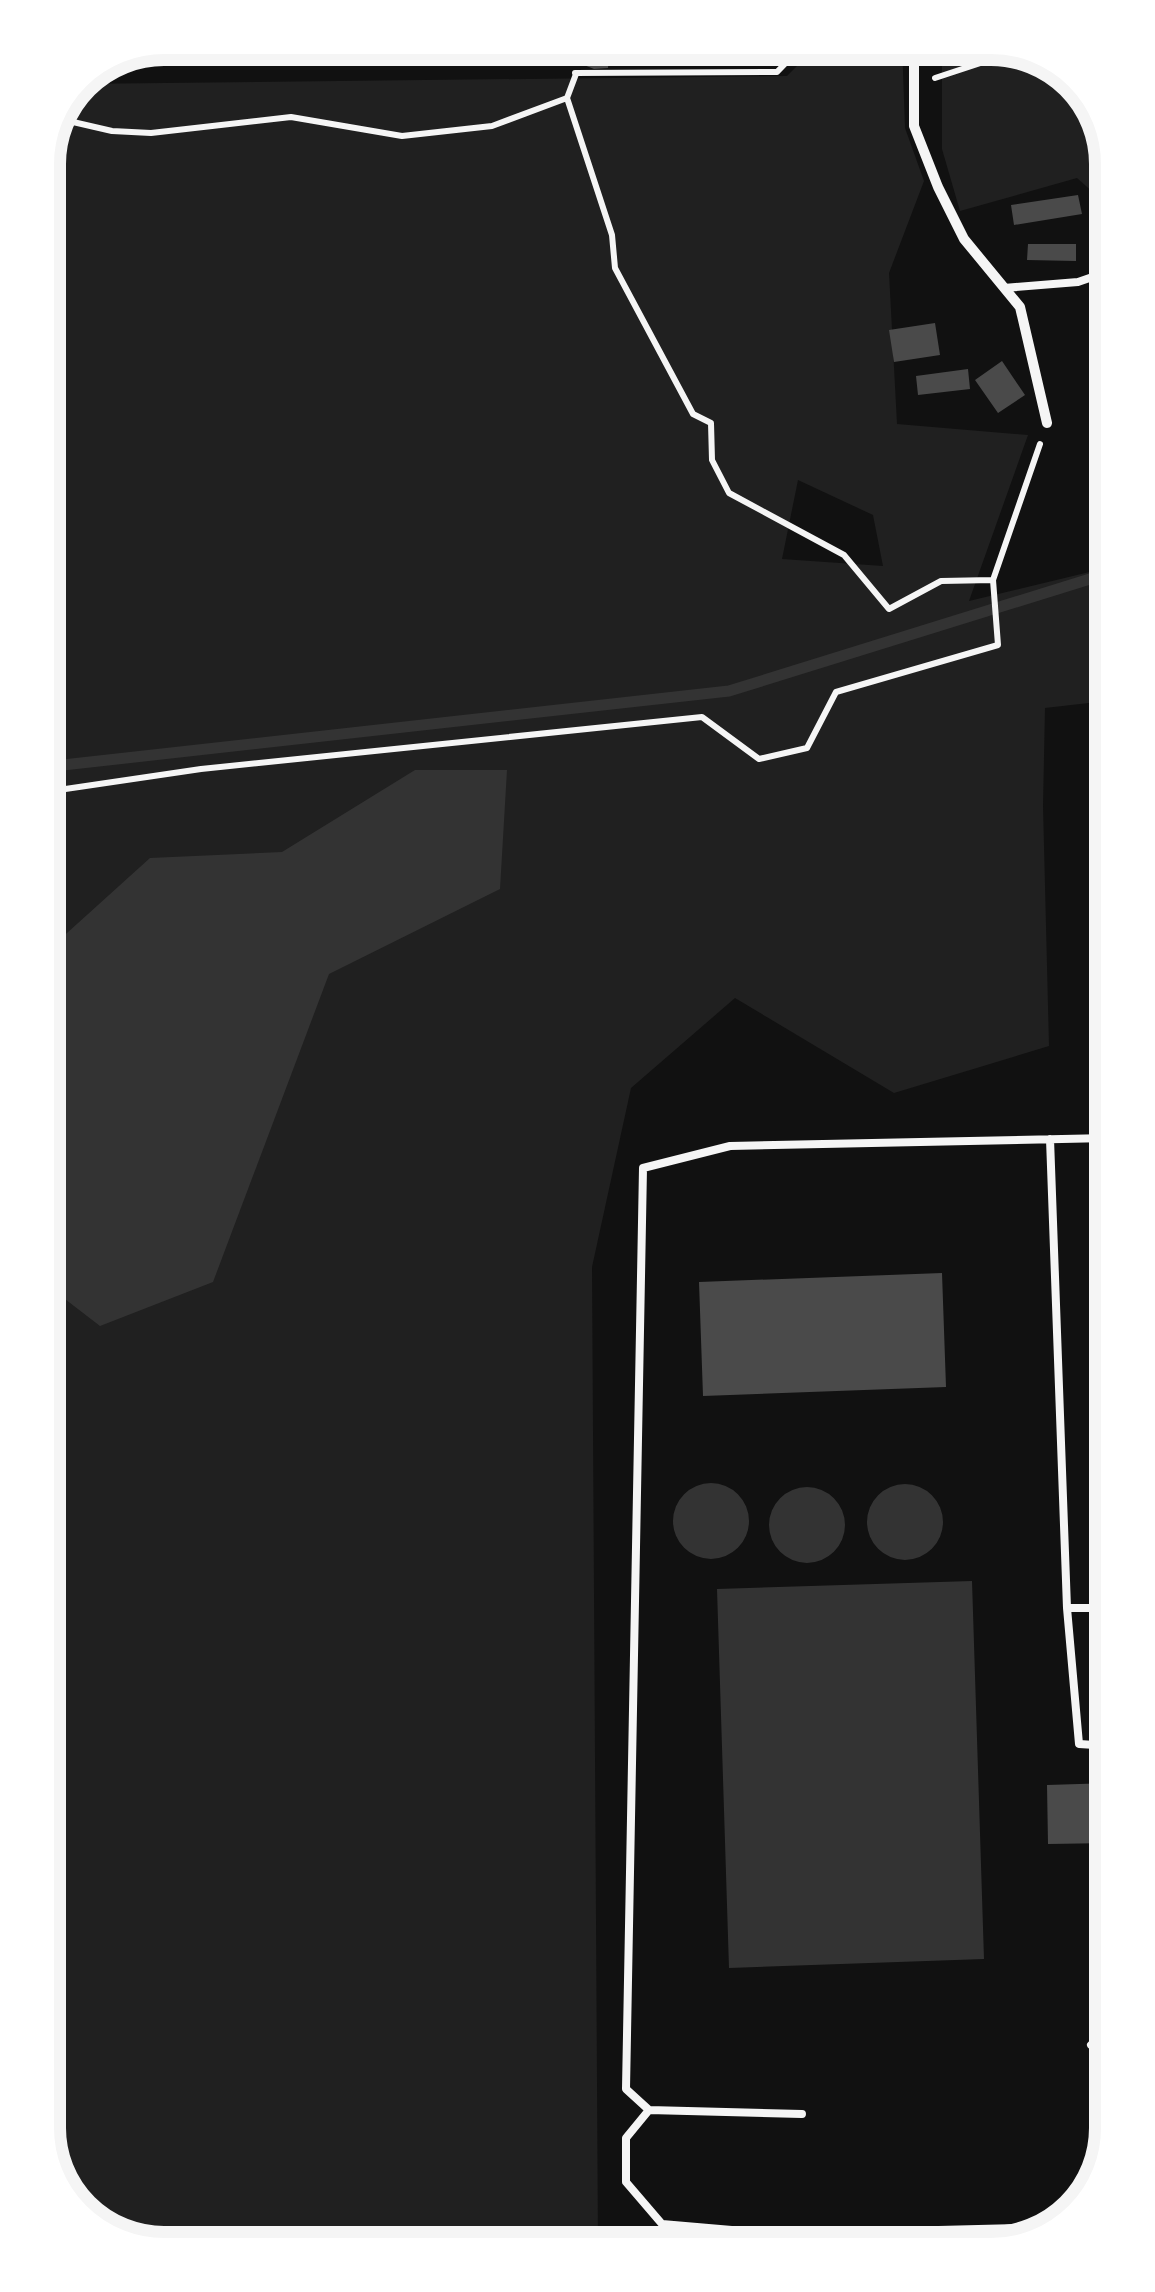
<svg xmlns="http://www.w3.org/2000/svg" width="1155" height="2292" font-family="Poppins,sans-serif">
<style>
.green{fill:#202020;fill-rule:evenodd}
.water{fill:#333}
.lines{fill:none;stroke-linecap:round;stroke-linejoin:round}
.stream{stroke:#333;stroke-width:11}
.building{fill:#4a4a4a}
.path{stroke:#f5f5f5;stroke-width:6}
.service{stroke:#f5f5f5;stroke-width:8}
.minor{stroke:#f5f5f5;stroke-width:10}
.rim{fill:none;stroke:#f5f5f5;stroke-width:12}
</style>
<rect width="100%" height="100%" fill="#111"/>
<!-- green -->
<path class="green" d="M820,43H902L905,128L924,181L889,273L897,424L1028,435L969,601L1106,568V701L1045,708L1043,806L1049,1046L894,1093L735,998L631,1088L592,1267L598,2245L155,2249L90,2225L52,2174L43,156L75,84L787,76ZM798,480L873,515L883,566L782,559Z
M942,43H1000L1065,67L1103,118L1104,202L1077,178L960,211L942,149Z
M1040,2238L1037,2241L639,2244Z"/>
<!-- water -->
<path class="water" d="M1106,768L1107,861C1083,833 1085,797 1106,768Z
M415,770H507L500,889L329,974L213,1282L100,1326L48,1286L46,952L150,858L282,852Z
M1107,980L1108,1064V1065C1092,1038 1088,1007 1107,980Z
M1096,1192H1108L1110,1555H1102Z
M673 1521a38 38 0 1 1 76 0a38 38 0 1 1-76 0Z
M867 1522a38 38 0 1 1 76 0a38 38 0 1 1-76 0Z
M769 1525a38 38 0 1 1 76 0a38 38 0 1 1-76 0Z
M972,1581L984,1959L729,1968L717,1589Z"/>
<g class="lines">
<!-- stream -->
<path class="stream" d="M45,767L729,691L1106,574"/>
</g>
<!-- building -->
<path class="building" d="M582,43H683V58L609,54L608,68L594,69L584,65Z
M736,43H796L774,65L734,64Z
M1078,195L1082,214L1014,225L1011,205Z
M1028,244H1076V261L1027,260Z
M935,323L940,355L894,362L889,330Z
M1002,361L1025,395L998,413L975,380Z
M968,369L970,389L918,395L916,376Z
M942,1273L946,1387L703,1396L699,1282Z
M1111,1783V1843L1048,1844L1047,1785Z"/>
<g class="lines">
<!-- path -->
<path class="path" d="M575,73L777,72L805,43
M935,78L1020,50
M567,98L612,235L615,268L693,414L711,423L712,460L729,493L844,555L889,609L941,581L993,580
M60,119L112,131L151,133L291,117L402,136L492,126L567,98L576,74
M45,792L201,769L702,717L759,759L807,748L836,692L998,645L993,580L1040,444"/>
<!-- service -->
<path class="service" d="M1004,288L1078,282L1104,273
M1050,1139L1067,1608L1079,1744L1111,1746
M1067,1608H1110
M1091,2045L1112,2029
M649,2110L626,2089L643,1168L730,1146L1108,1138
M802,2114L649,2110L626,2138V2182L662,2224L779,2234L1054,2227"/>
<!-- minor -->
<path class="minor" d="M914,43V126L938,187L964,239L1020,307L1047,423
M133,55L555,48"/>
</g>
<!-- crop -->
<path d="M0 0H1155V2292H0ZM164 60H991A104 104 0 0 1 1095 164V2128A104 104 0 0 1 991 2232H164A104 104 0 0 1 60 2128V164A104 104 0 0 1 164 60Z" fill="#fff" fill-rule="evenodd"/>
<path class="rim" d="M164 60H991A104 104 0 0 1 1095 164V2128A104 104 0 0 1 991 2232H164A104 104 0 0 1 60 2128V164A104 104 0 0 1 164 60Z"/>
</svg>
